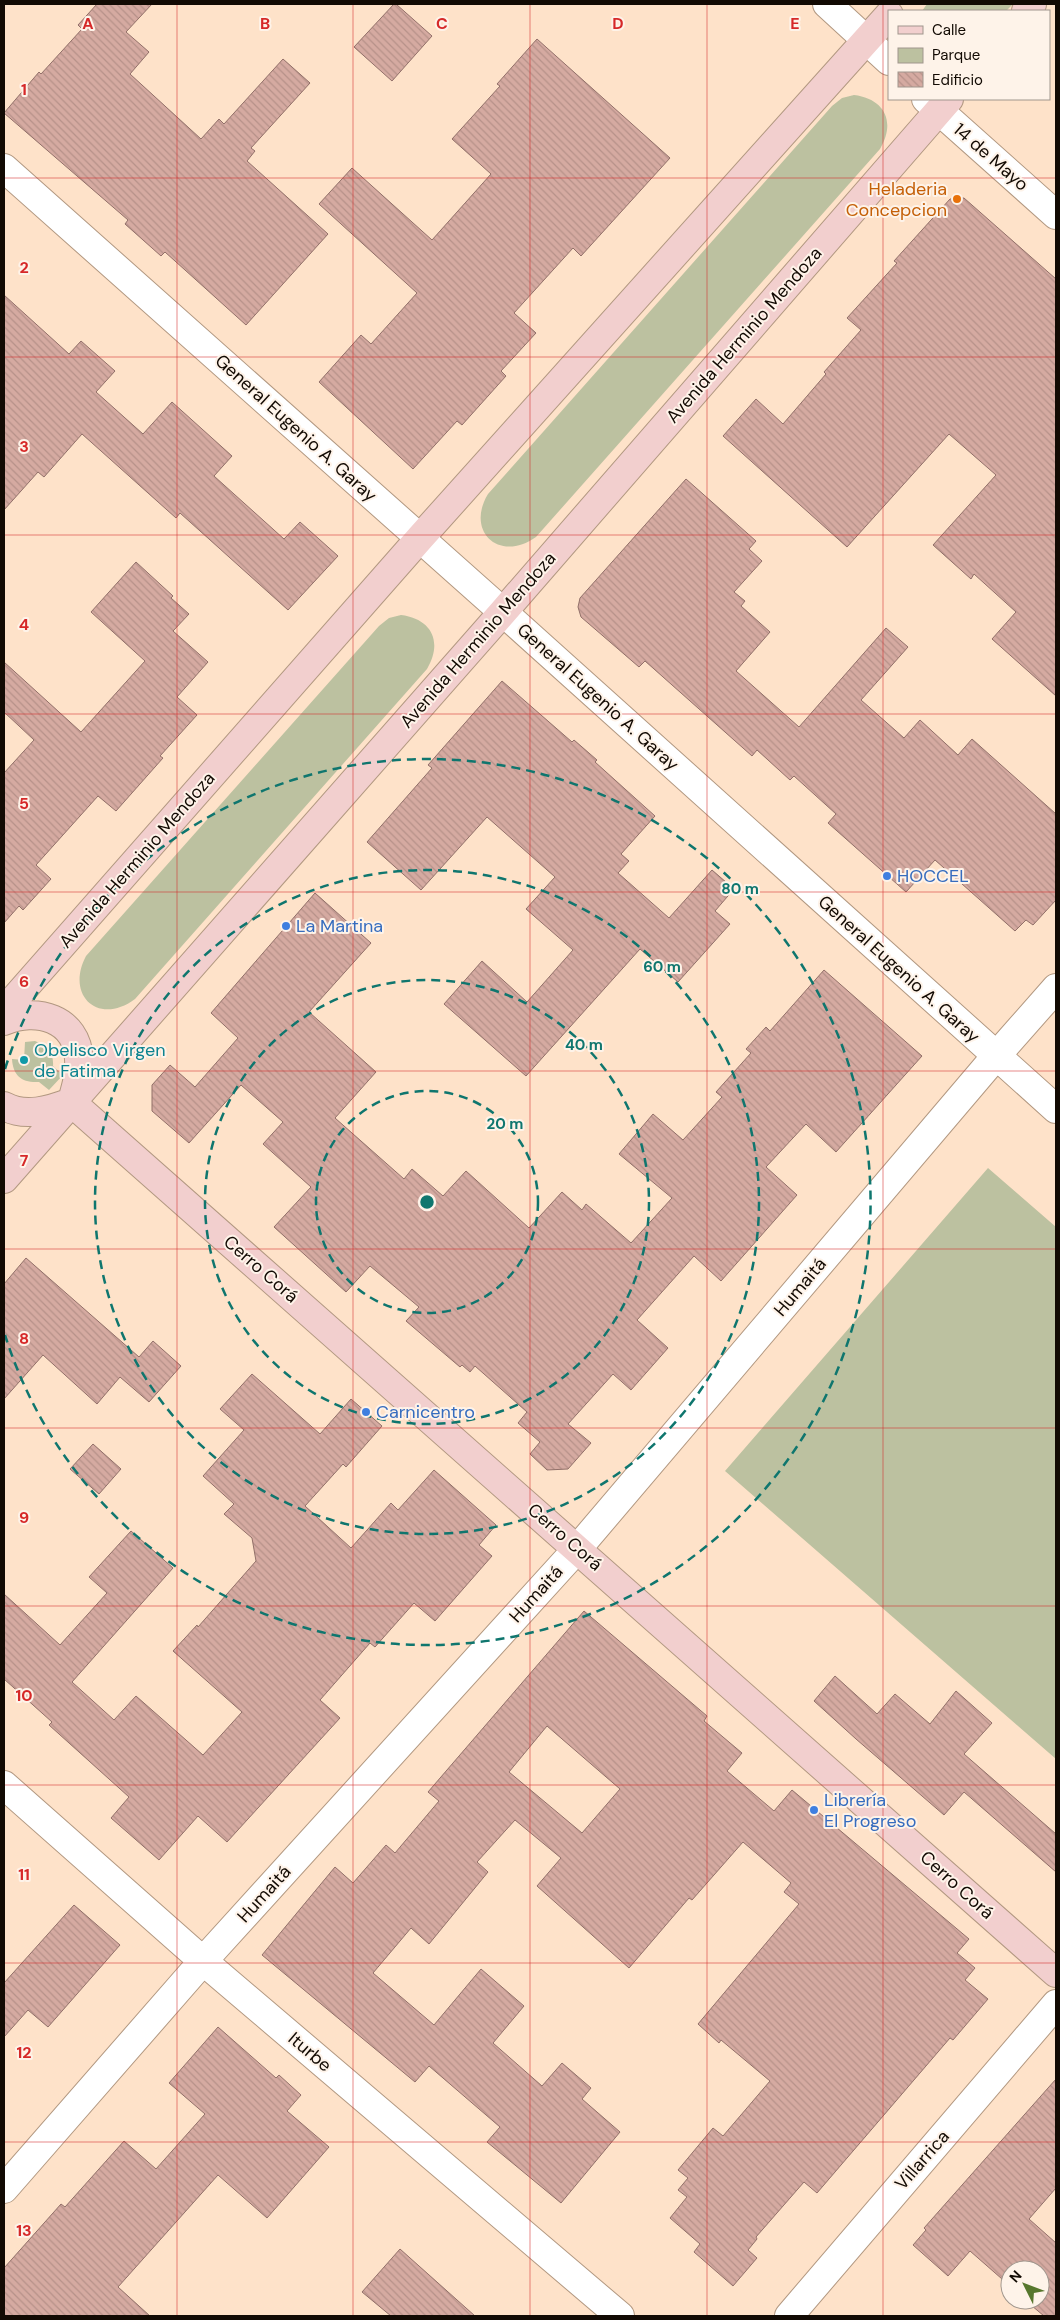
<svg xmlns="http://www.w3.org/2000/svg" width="1060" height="2320" font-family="'DM Sans',sans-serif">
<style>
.green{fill:#bcc1a0}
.building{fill:url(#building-back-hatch);stroke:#927069;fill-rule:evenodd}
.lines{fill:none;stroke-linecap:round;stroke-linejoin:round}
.street-casing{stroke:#b29881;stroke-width:30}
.secondary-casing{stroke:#b29881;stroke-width:30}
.street{stroke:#fff;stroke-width:28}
.secondary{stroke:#f2cfce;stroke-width:28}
.grid{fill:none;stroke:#d62828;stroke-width:1;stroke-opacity:0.55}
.ring{fill:none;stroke:#0f766e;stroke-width:2.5;stroke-dasharray:9 6}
.food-dot{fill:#e8710a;stroke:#fef3e9;stroke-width:2}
.shop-dot{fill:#3f7fe0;stroke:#fef3e9;stroke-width:2}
.culture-dot{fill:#0f9aa8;stroke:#fef3e9;stroke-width:2}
.labels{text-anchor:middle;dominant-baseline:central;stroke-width:4;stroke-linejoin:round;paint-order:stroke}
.street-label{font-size:18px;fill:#120a03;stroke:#fef3e9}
.food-label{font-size:18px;fill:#c56008;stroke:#fef3e9;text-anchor:end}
.shop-label{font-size:18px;fill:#366cbe;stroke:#fef3e9;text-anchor:start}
.culture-label{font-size:18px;fill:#0d838f;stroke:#fef3e9;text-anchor:start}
.grid-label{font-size:16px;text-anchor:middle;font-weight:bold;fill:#d62828;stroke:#fef3e9;stroke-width:4;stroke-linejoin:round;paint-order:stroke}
.centre{fill:#0f766e;stroke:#fef3e9;stroke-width:2.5}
.ring-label{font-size:15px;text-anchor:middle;font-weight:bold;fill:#0f766e;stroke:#fef3e9;stroke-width:4;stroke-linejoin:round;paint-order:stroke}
</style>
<defs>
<pattern id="building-back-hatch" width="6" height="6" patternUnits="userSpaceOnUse" patternTransform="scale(1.25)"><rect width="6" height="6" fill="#d5aaa1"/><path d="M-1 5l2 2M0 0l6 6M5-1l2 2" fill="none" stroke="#b69189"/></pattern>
</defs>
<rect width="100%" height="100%" fill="#fee2c9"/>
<!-- green -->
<path class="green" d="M927,4H1013L1006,11H922Z
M854,95C885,99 896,122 880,149L536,537C500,563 465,532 488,494L832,106L842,98Z
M401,615C432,619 443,642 427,669L135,999C99,1026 65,996 86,956L379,626L389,618Z
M35,1041C47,1046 54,1052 53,1066L63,1075L49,1090L39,1082C22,1083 13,1076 12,1059L24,1060L25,1042Z
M988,1168L1056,1227V1759L725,1471Z"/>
<!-- building -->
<path class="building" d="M97,4H152L126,32L149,52L130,74L201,139L219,119L224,124L283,59L310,83L251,148L255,151L247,161L328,234L246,325L165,252L161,256L125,224L128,220L4,113L39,72L41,74L82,29L78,25Z
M394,4H396L432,36L392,81L354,47Z
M537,39L670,158L581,256L573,248L514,313L536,333L501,371L506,376L462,425L457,421L413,469L319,382L361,335L371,344L417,293L319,204L352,168L432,240L491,174L452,139L500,86L497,84Z
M964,198L1056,279V696L992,639L1016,612L974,574L971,579L933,545L996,475L949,434L847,547L723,436L756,399L783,424L826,374L824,372L861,330L847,318L897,263L894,261L950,199Z
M4,295L69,354L81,341L115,371L96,392L143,434L172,402L232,456L214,476L284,539L300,522L338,556L288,610L180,513L176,518L82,434L44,477L38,472L4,510Z
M686,479L756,541L749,549L762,561L734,592L745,601L741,606L770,632L736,671L799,727L886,628L908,647L861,700L904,738L920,720L958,755L972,739L1056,814V900L1033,925L1026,920L1015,931L935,860L906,892L828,823L836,814L794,776L790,780L757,750L752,756L645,661L639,667L581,617L578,607L580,598Z
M136,562L173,596L171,598L189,614L173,631L208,662L177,697L197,715L160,756L163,758L116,811L98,796L36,865L51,879L23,910L19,906L4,923V773L34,740L4,712V662L81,732L145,661L91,612Z
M502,681L572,742L574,740L597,760L595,762L655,816L621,854L629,861L618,873L669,918L712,870L734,889L715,911L730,924L678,982L640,949L526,1076L444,1004L482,961L527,1002L573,950L526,909L555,877L487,817L421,890L367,842L432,768L428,765Z
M315,893L371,943L309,1012L376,1072L335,1118L404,1179L412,1169L443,1196L466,1171L529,1228L562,1192L582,1210L586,1204L631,1243L672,1198L619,1154L653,1114L683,1140L722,1097L716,1092L751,1053L746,1049L766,1027L770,1031L824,970L922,1056L836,1152L806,1124L766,1167L797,1195L721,1281L694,1256L637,1320L668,1348L631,1390L613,1374L568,1424L591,1443L568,1469L547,1470L530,1454L540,1442L518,1423L527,1412L475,1366L470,1372L462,1365L460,1367L406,1321L419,1307L370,1266L346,1292L274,1227L311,1187L263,1144L283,1122L241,1085L189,1143L152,1111V1085L170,1065L195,1087L238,1038L211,1013Z
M26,1258L139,1357L153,1341L181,1366L149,1402L120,1377L97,1404L43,1355L4,1399V1284Z
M252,1374L320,1434L351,1399L382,1426L346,1467L343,1464L305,1506L351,1548L391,1503L398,1510L434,1470L496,1525L479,1545L492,1556L435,1621L414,1603L375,1647L370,1643L320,1700L340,1718L227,1842L198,1816L159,1860L111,1818L129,1797L49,1725L52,1722L4,1679V1594L60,1645L107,1593L89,1577L131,1531L173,1568L72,1682L114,1720L136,1696L203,1755L242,1712L173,1651L197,1625L198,1627L256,1561L252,1538L224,1514L234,1504L203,1476L244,1430L220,1409Z
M93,1444L121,1469L99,1494L70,1469Z
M584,1611L707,1716L704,1721L742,1753L727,1771L774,1811L792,1790L969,1939L957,1953L975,1968L965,1980L988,1999L953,2040L950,2038L817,2193L804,2182L756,2237L757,2239L748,2250L757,2258L733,2286L694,2252L700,2244L670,2218L687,2197L678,2190L688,2178L678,2170L713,2128L723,2136L770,2081L721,2040L719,2043L698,2024L799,1904L784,1892L791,1883L743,1842L692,1900L689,1898L629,1968L537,1886L561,1858L515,1820L477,1862L488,1872L429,1944L411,1928L373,1973L434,2025L481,1969L524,2006L493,2043L542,2086L562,2063L591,2088L582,2099L620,2132L561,2203L487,2142L500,2127L429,2066L415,2082L262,1955L335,1867L353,1883L386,1845L395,1853L439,1801L428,1792ZM547,1726L620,1789L582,1833L509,1772Z
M835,1676L877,1714L895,1694L930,1724L956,1691L992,1723L964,1754L1056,1834V1872L964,1792L944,1815L856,1739L814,1701Z
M74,1905L120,1945L48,2027L28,2010L4,2037V1983Z
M218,2027L276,2078L279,2075L301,2095L287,2111L329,2147L267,2218L218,2175L118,2287L150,2316H4V2268L61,2204L65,2207L124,2141L156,2169L205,2114L169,2083Z
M1056,2079V2188L1029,2219L1056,2243V2316H1044L1025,2300H1040V2270H1010V2286L970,2251L948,2276L913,2245L926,2230L924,2228Z
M400,2249L475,2316H391L362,2292Z"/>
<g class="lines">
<!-- street casing -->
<g class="street-casing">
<path id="street" d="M827,4L889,61
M926,99L1056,215
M4,168L503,612L1056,1109
M4,1785L203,1961L620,2316
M4,2189L203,1961L578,1548L996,1056L1056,988
M789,2316L1056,2004"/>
</g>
<!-- secondary casing -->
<g class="secondary-casing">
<path id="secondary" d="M1026,11L1032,4
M4,1011L420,538L889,15
M4,1021C36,1007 77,1018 79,1059C80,1074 76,1087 72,1101
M71,1102L1056,1973
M4,1106C25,1118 50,1110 71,1102
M4,1179L503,612L949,99"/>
</g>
<!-- street -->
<use href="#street" class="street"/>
<!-- secondary -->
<use href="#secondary" class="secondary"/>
</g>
<!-- grid -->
<path class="grid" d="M177,4V2316M353,4V2316M530,4V2316M707,4V2316M883,4V2316M4,178H1056M4,357H1056M4,535H1056M4,714H1056M4,892H1056M4,1071H1056M4,1249H1056M4,1428H1056M4,1606H1056M4,1785H1056M4,1963H1056M4,2142H1056"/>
<!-- distance rings -->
<g class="ring">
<circle cx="427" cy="1202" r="111"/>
<circle cx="427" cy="1202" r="222"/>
<circle cx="427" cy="1202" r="332"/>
<path d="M5 1069A443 443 0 1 1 5 1335"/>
</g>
<!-- markers -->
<circle class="food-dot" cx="957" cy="199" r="5"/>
<g class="shop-dot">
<circle cx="887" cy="876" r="5"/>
<circle cx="286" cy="926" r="5"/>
<circle cx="366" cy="1412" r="5"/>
<circle cx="814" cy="1810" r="5"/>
</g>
<circle class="culture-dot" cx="24" cy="1060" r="5"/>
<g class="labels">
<!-- street labels -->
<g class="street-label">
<text transform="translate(991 157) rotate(41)">14 de Mayo</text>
<text transform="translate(744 335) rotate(-49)">Avenida Herminio Mendoza</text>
<text transform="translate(296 428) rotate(42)">General Eugenio A. Garay</text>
<text transform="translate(478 640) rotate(-49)">Avenida Herminio Mendoza</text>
<text transform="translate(598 697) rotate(42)">General Eugenio A. Garay</text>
<text transform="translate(137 860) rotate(-49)">Avenida Herminio Mendoza</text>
<text transform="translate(899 969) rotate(42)">General Eugenio A. Garay</text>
<text transform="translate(261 1269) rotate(41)">Cerro Corá</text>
<text transform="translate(800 1287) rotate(-50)">Humaitá</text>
<text transform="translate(565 1537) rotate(41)">Cerro Corá</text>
<text transform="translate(536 1594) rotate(-48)">Humaitá</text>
<text transform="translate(957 1885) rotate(42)">Cerro Corá</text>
<text transform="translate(264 1894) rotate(-48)">Humaitá</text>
<text transform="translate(310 2052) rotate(40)">Iturbe</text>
<text transform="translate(922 2160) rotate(-49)">Villarrica</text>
</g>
<!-- food labels -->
<g class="food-label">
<text x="947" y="189">Heladeria<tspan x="947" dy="21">Concepcion</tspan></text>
</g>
<!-- shop labels -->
<g class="shop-label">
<text x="897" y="876">HOCCEL</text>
<text x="296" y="926">La Martina</text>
<text x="376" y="1412">Carnicentro</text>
<text x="824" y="1800">Librería<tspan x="824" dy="21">El Progreso</tspan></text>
</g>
<!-- culture labels -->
<g class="culture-label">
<text x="34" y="1050">Obelisco Virgen<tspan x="34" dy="21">de Fatima</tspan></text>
</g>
</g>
<g class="grid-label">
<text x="88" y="29">A</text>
<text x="265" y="29">B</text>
<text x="442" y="29">C</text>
<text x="618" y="29">D</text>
<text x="795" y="29">E</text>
<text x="24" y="95">1</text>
<text x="24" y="273">2</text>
<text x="24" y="452">3</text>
<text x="24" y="630">4</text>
<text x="24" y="809">5</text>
<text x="24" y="987">6</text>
<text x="24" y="1166">7</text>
<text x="24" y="1344">8</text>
<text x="24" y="1523">9</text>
<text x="24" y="1701">10</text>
<text x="24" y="1880">11</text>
<text x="24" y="2058">12</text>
<text x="24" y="2236">13</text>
</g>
<circle cx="427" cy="1202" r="8" class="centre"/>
<g class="ring-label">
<text x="740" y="894">80 m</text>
<text x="662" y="972">60 m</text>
<text x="584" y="1050">40 m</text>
<text x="505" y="1129">20 m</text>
</g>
<!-- border -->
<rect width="1060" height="2320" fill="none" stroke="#120a03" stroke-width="10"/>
<!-- legend -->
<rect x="888" y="10" width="162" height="90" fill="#fef3e9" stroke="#a0968d"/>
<rect x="898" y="26" width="25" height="8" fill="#f2cfce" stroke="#a0968d"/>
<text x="932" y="35" font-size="15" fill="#120a03">Calle</text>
<rect x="898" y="48" width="25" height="15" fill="#bcc1a0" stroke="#a0968d"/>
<text x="932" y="60" font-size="15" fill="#120a03">Parque</text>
<rect x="898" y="72" width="25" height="15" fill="url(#building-back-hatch)" stroke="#a0968d"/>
<text x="932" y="85" font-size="15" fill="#120a03">Edificio</text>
<!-- north arrow -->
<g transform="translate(1025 2285) rotate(312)"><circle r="24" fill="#fef3e9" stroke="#a0968d"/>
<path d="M0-4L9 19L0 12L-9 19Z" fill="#57772d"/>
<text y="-8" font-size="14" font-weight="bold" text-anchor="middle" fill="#120a03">N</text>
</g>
</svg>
